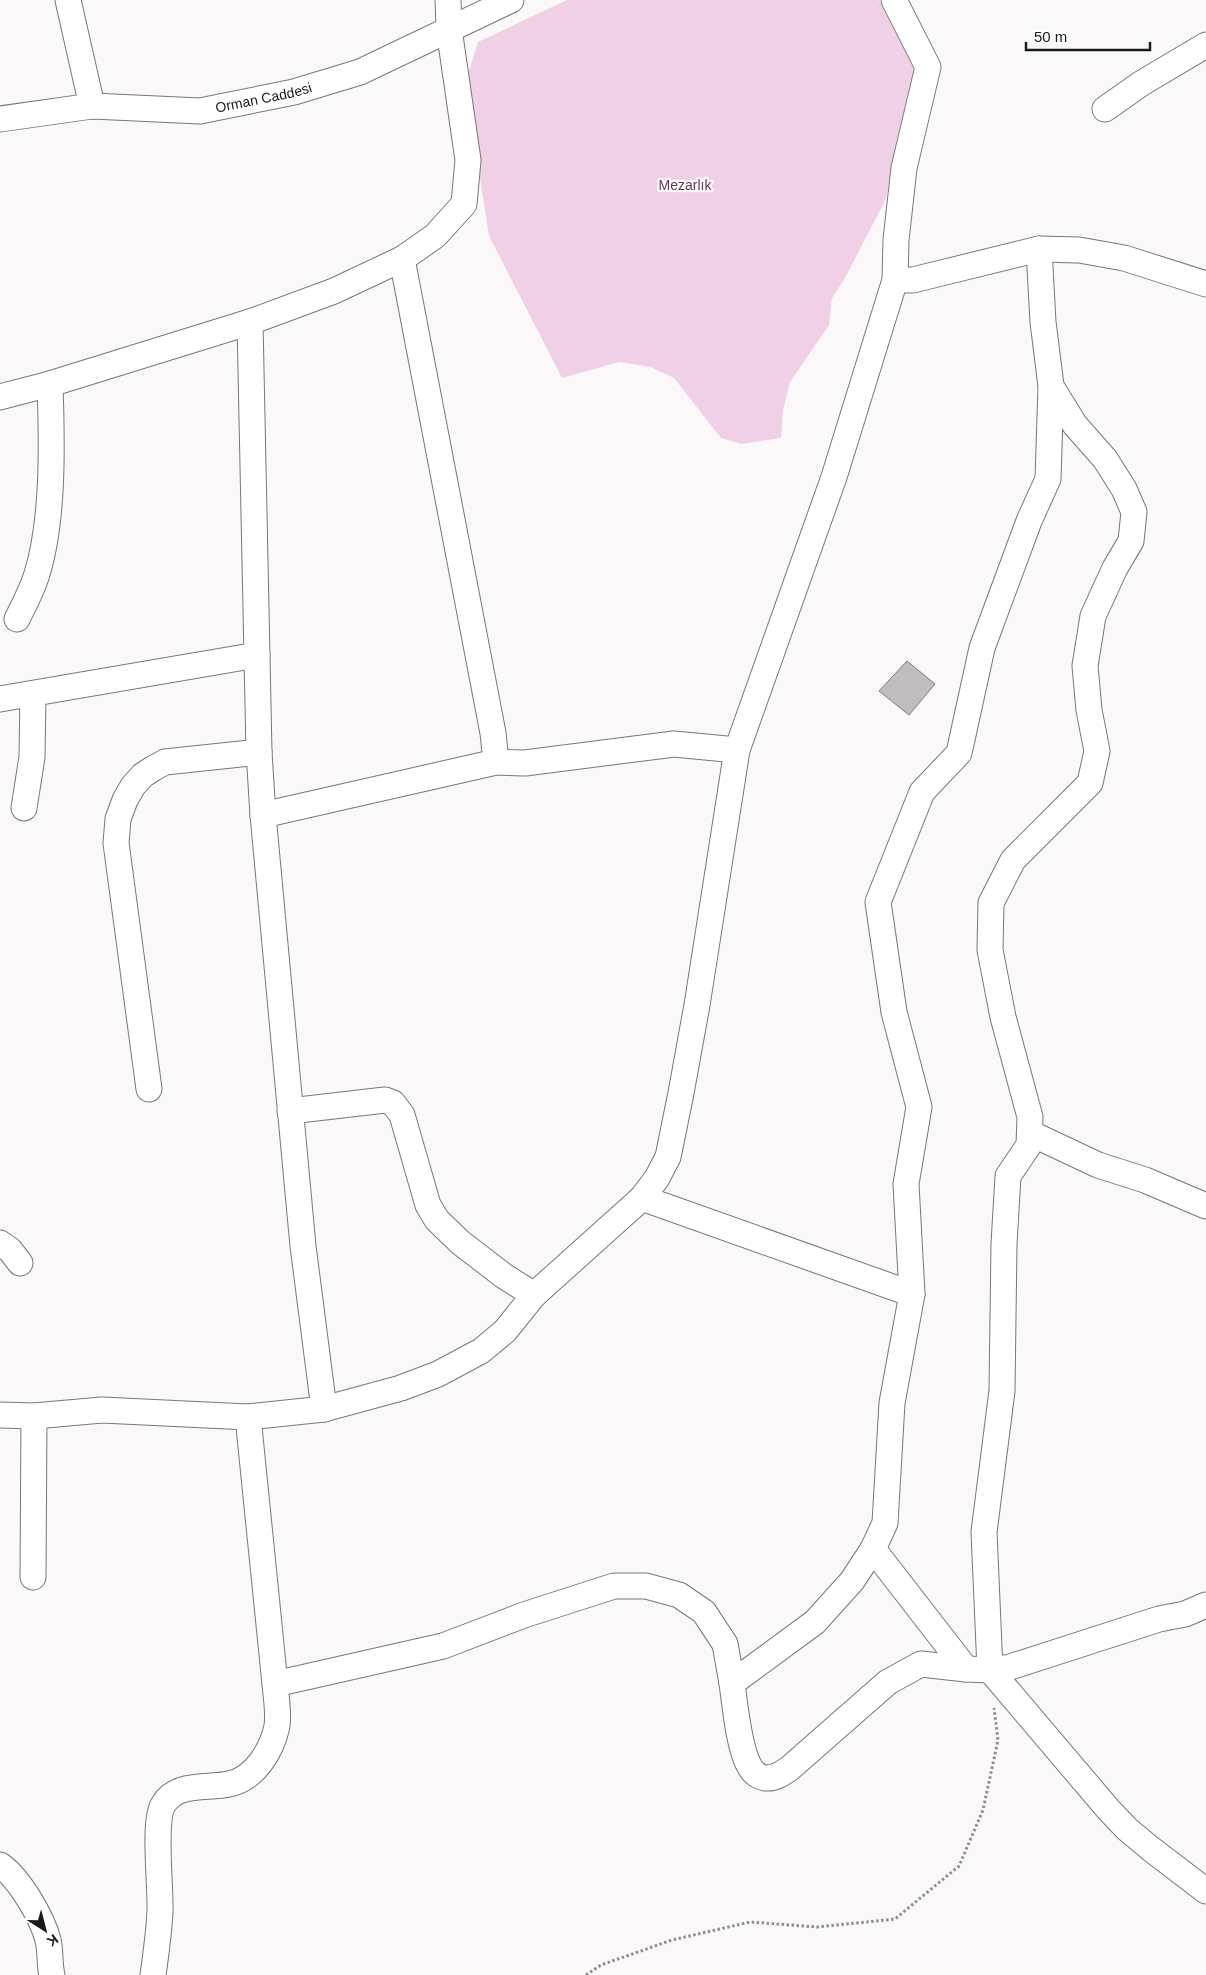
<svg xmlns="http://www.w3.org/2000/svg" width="1206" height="1975" font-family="Helvetica,sans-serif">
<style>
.green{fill:#f0d0e4}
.building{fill:#c0bdbf;stroke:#807d7f}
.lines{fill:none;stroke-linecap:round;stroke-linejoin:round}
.minor-casing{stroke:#797678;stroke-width:27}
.path{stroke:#8f8d8f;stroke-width:3;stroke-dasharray:2.5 2.5;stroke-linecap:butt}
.minor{stroke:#fff;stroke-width:25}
.labels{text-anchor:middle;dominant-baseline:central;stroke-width:4.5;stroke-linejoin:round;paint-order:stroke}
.street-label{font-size:14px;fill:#1b1a1b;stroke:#fff}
.park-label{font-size:14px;fill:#663557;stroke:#fff}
</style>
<rect width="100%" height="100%" fill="#fbf8fa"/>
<!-- green -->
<path class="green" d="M567,0H879L914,69L896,143L886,199L845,278L832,298L829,325L790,382L783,410L781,438L741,444L721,438L674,378L651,367L619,362L562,378L489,236L479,172L468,74L478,42Z"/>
<!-- building -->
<path class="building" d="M907,661L935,684L909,715L879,691Z"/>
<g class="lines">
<!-- minor casing -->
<g class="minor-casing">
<g id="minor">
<path d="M68,0L92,106"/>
<path d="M1105,109L1142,83L1206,45"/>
<path id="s1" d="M0,119L92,106L200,111L294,92L360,72L511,0"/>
<path d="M402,259L493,733L496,762L525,763L674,744L737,750"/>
<path d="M895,280H913L1039,249L1079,250L1124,258L1206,284"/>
<path d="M250,322L259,752L263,815L303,1246L324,1409"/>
<path d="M1051,386L1075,425L1105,459L1124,489L1134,512L1131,541L1115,568L1093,616L1085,666L1089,710L1097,751L1090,783L1013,860L991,903L990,950L1003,1017L1030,1117L1029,1145L1008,1176L1004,1244L1002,1391L984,1532L990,1670L1108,1809L1127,1829L1151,1849L1206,1891"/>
<path d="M0,397L50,384L250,322L334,291L402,259L435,236L464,204L468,160L449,29L448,0"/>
<path d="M17,619C24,605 31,592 36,577C54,522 52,442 50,384"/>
<path d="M0,699L257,655"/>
<path d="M24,808L32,757L33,694"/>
<path d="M263,815L496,762"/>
<path d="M149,1089L116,843L118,819L125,800L133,786L143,775L154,768L165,762L259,752"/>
<path d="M290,1111L385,1100L393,1103L402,1115L428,1205L437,1220L461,1243L504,1276L534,1295"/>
<path d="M1030,1133L1098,1165L1145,1180L1206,1206"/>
<path d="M642,1198L912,1294"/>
<path d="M0,1243L10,1250L20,1263"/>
<path d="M0,1415L34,1416L102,1410L248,1417L324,1409L401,1388L438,1374L481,1351L505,1331L534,1295L642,1198L657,1178L668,1157L681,1093L697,1005L737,750L834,477L895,280L896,240L904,168L928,67L894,0"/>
<path d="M873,1549L966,1669"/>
<path d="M33,1577L34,1416"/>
<path d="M732,1683C735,1705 739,1750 750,1767C753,1773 759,1777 765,1778C775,1779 783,1773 790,1768L888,1682L921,1664L966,1669L990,1670L1010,1667L1159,1619L1185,1614L1206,1605"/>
<path d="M275,1684L443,1646L524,1615L614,1586H646L679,1595L704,1612L725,1644L732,1683L815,1622L852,1581L873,1549L885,1523L892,1403L912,1294L906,1184L919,1107L894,1012L878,902L922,792L959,753L982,648L1029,521L1048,479L1051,386L1043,322L1039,249"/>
<path d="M0,1865C19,1878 42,1917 48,1940C51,1952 49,1964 52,1975"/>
<path d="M153,1975C156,1954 159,1932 160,1911C161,1887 153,1822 163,1805C176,1782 206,1789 229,1784C255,1779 272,1750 277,1726C279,1713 276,1697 275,1684L248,1417"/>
</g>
</g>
<!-- path -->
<path class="path" d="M586,1975L601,1965L672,1940L750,1922L817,1927L895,1919L959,1866L983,1810L998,1740L994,1708"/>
<!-- minor -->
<use href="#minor" class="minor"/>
</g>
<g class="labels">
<!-- street labels -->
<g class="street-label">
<text stroke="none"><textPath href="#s1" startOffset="266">Orman Caddesi</textPath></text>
</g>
<!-- park labels -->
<g class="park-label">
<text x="685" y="185">Mezarlık</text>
</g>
</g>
<!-- north arrow -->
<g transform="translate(45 1930) rotate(144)" stroke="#ffffff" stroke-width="4" paint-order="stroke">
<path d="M0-4L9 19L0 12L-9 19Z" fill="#1b1a1b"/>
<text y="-8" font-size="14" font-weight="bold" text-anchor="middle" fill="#1b1a1b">K</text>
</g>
<!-- scale -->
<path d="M1026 42v8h124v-8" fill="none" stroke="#1b1a1b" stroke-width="2.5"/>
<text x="1034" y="42" font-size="15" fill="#1b1a1b" stroke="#ffffff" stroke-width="4" paint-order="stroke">50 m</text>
</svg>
